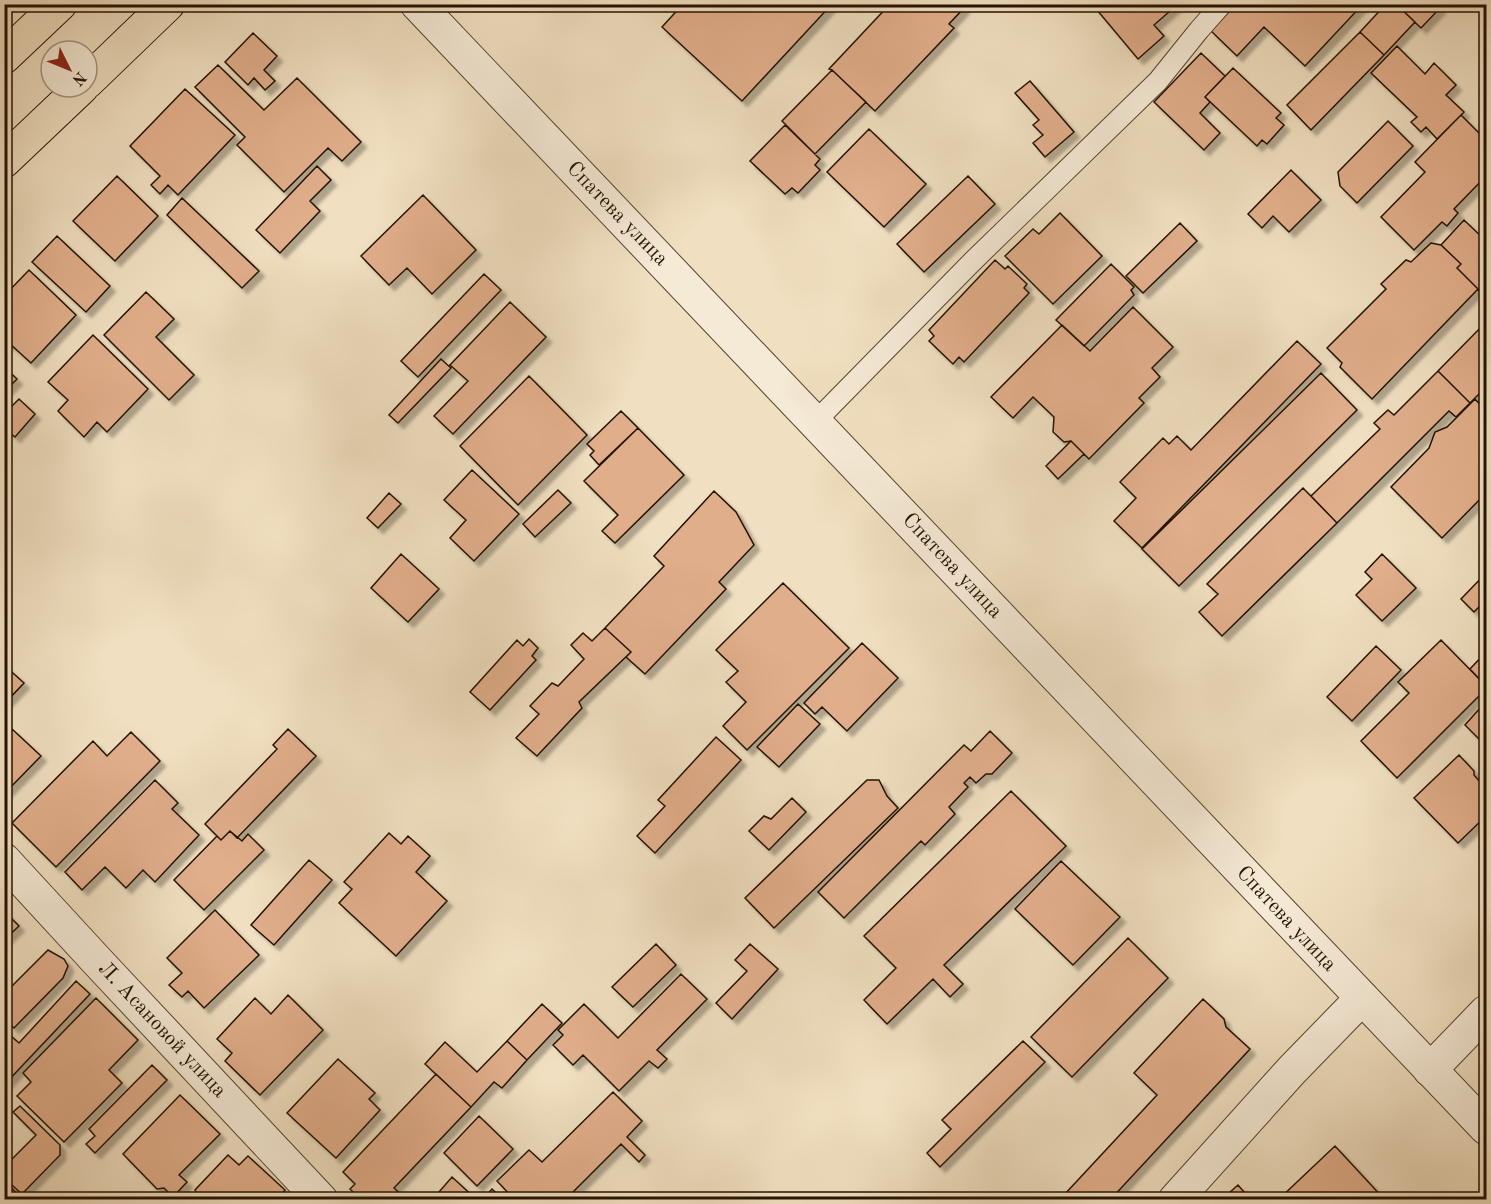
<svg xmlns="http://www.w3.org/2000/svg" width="1491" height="1204" font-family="'Old Standard TT',serif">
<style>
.building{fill:#e1ae8b;stroke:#241200;stroke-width:1.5;filter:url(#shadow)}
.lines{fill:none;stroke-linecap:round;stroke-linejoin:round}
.service-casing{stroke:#574530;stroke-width:22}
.minor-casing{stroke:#574530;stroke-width:35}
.tertiary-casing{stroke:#574530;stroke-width:35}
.trunk-casing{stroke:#241200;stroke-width:35}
.service{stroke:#f5ead6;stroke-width:20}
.minor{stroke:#f5ead6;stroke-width:33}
.tertiary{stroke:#f5ead6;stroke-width:33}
.trunk{stroke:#f0dfc0;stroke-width:33}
.labels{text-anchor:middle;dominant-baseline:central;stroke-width:4.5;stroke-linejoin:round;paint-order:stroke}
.street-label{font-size:21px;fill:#241200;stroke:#f5ead6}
</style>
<defs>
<filter id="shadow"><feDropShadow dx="5.5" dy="5.5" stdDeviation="1.5" flood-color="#0004"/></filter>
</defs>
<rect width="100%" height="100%" fill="#f0dfc0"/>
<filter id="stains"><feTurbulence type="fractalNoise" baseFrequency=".00333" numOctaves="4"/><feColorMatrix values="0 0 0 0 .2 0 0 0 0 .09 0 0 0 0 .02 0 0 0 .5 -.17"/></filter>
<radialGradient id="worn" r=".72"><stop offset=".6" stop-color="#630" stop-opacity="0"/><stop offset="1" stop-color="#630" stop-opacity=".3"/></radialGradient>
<!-- building -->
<path class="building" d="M683,4H832L742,101L662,27Z
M890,4H960L964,8L949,24L954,28L875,111L832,70L829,69Z
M1092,4H1178L1154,25L1164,36L1138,59Z
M1236,4H1363L1305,66L1264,27L1237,56L1211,31Z
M1386,4H1396L1415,22L1384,55L1360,32Z
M1396,4H1437L1440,8L1421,28Z
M1360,32L1384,55L1311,130L1287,105Z
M253,33L277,56L264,70L275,81L265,90L254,78L248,85L225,62Z
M1397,46L1425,74L1434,63L1456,85L1446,95L1464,112L1437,139L1426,127L1421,132L1411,122L1417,117L1371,73Z
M1201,53L1225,76L1205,97L1210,102L1200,113L1220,133L1204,150L1154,102Z
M218,65L264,110L297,78L361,142L342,161L328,148L284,192L237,145L245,137L195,87Z
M1233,68L1281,113L1276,118L1284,125L1267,144L1262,140L1257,146L1205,97Z
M832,70L866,102L815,154L782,121Z
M1030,81L1074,132L1045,157L1033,143L1043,135L1033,125L1039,120L1015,93Z
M185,89L235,135L178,195L168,185L160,194L151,185L160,176L130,146Z
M1461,115L1486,140V176L1454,209L1458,213L1447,226L1442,222L1414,250L1381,217L1425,172L1415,162Z
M1388,121L1413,146L1357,203L1340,186L1338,172Z
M785,125L820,159L815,165L820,170L798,193L792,188L785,194L750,161Z
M869,129L926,184L884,227L827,172Z
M317,166L331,180L310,201L320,211L280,253L256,230Z
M1291,170L1321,200L1289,232L1273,216L1262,228L1248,214Z
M117,176L158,216L115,261L73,221Z
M968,176L995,204L924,272L897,244Z
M423,195L476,250L432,294L407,268L389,285L361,256Z
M182,198L259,271L242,288L167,215Z
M1060,213L1102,256L1053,304L1005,256L1033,229L1039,234Z
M1464,220L1486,241V297L1457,268L1461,264L1441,245Z
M1180,223L1197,241L1143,293L1126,276Z
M57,236L110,286L86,312L32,262Z
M1431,243L1441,245L1461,264L1457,268L1478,289L1372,399L1340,367L1342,363L1327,348L1386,289L1381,284L1406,260L1411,262Z
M995,260L1005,269L1008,266L1027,284L1024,288L1029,293L964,362L959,357L953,364L929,341L934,336L929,330Z
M1111,264L1134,287L1131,290L1134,295L1084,346L1056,320Z
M29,270L76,315L31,363L9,343L4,347V296Z
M484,274L501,290L418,377L401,361Z
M146,292L174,319L156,337L194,375L169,400L104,335Z
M510,302L546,337L453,434L434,416L468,381L450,365Z
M1133,307L1173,347L1152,368L1160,377L1139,398L1144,403L1089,459L1071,441L1064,442L1053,432L1054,417L1033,397L1013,418L991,397L1062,325L1090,351Z
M1486,322V387L1470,403L1438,371Z
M93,335L148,389L107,432L97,422L84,437L58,411L68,400L48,382Z
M1297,341L1321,364L1142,548L1114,521L1136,498L1120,482L1163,438L1169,444L1177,436L1191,450Z
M441,359L451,368L398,423L389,415Z
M4,367L17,379L4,392Z
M1438,371L1470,403L1456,417L1449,411L1337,523L1311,496L1380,429L1374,423L1388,410L1394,415Z
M1321,373L1357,410L1179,586L1142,549Z
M529,376L587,435L518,505L460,446Z
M19,399L35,414L15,437L4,428V404L6,402L11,407Z
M1475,399L1486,411V493L1442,538L1391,487L1429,448L1435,432L1447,427Z
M621,411L638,428L599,465L590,455L594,451L587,444Z
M638,428L684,475L615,543L602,531L618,515L584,481Z
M1071,441L1084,454L1058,479L1046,466Z
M472,470L519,514L474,561L450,538L466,520L444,500Z
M1303,488L1337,523L1222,636L1199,612L1218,594L1207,584Z
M558,490L571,503L535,537L523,524Z
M714,491L736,512L754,545L719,582L726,589L645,674L626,657L631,652L605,628L664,566L654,556Z
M389,493L401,504L378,528L367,518Z
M401,554L439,589L408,622L371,588Z
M1382,554L1416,588L1382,621L1356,595L1372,579L1365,572Z
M1486,573V600L1474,612L1461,599Z
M783,583L849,648L747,750L723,726L746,702L726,682L738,671L716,650Z
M605,628L631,652L579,702L582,708L537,756L516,738L539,714L530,706L552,683L558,686L584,659L571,645L583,633L592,641Z
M529,639L538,648L532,656L536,660L490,710L470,692L517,640L523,646Z
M1441,640L1486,686V689L1397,778L1361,741L1409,693L1398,682Z
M862,643L898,678L847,731L822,707L815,714L804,703Z
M1376,646L1401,670L1352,721L1327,697Z
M1486,652V686L1470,669Z
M4,665L24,683L4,704Z
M798,704L820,724L779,767L757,747Z
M1481,707L1486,711V710V746L1465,725Z
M12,729L41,756L4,794V737Z
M288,729L316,756L237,838L230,831L221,840L205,824L277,749L273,745Z
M990,731L1012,753L992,774H986L976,783L970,777L964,783L968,787L949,807L955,814L925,845L921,841L844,918L818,892L964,745L971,751Z
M131,732L160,761L56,867L12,823L93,741L107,756Z
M716,737L741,760L655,853L637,836L665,806L658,800Z
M1459,755L1474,771V775L1486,789V816L1458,843L1414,798Z
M155,780L178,803L172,809L199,835L155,882L143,870L126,888L105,867L82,890L65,872Z
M867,780H879L887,796L898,808L774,928L745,898Z
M1011,791L1066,846L944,965L963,984L950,997L933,979L887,1024L864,1000L896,968L864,936Z
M792,798L806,812L769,850L749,831L764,816L771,819Z
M230,831L242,841L248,834L264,850L204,910L174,880L217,836L221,840Z
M389,833L401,844L408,836L430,856L416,872L447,901L396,956L339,903L352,889L344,882Z
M309,860L332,880L274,945L251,925Z
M1061,861L1120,917L1073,965L1015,909Z
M215,910L259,955L204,1008L188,991L182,997L169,985L182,973L167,958Z
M4,911L19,926L4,940Z
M1128,938L1168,978L1072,1077L1031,1037Z
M656,944L676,965L633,1007L612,987Z
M750,944L778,969L732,1019L716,1003L747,971L735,960Z
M48,950L64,959L68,966L63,978L14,1028L4,1019V994Z
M681,974L707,999L657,1050L667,1059L658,1068L649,1061L619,1091L583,1055L573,1065L553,1045L563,1035L558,1030L584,1004L618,1038Z
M76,981L90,994L4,1085V1030L19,1043Z
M288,995L323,1030L260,1095L225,1061L232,1053L217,1039L255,998L271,1014Z
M96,998L138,1040L109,1070L122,1083L64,1142L17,1096L31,1082L23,1073Z
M1203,999L1224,1019L1226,1027L1250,1049L1110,1200H1070L1064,1195L1157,1095L1134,1073Z
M542,1004L562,1023L527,1060L507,1041Z
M507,1041L527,1060L502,1088L494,1082L471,1107L425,1064L445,1042L477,1072Z
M1023,1041L1045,1062L940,1167L927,1153L951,1129L942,1120Z
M338,1059L375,1093L369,1099L380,1110L336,1158L287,1113Z
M152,1065L167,1080L95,1153L86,1144L95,1136L89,1129Z
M436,1074L471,1107L394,1188L407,1200H361L350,1189L355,1184L343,1172Z
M613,1092L642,1121L627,1137L645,1155L639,1162L621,1144L565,1200H515L497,1181L529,1150L542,1162Z
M180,1095L220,1134L179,1175L187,1182L173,1197L164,1188L157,1189L123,1154Z
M20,1106L60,1145V1155L22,1194L4,1178V1167L36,1135L13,1112Z
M479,1116L513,1149L477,1186L444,1153Z
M1335,1146L1385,1200H1278Z
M228,1155L239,1165L248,1156L285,1190L276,1200H200L195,1190Z
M452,1177L477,1200H432Z
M4,1180L23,1200H4Z
M1238,1185L1251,1200H1221Z
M492,1189L504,1200H482Z"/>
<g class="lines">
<!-- service casing -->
<g class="service-casing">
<path id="service" d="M815,422L972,262L1158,81L1199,30L1222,4"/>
</g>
<!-- minor casing -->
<g class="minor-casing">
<path id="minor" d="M4,860L97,961L321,1200
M1430,1070L1486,1012
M1175,1200L1292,1070L1362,998"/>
</g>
<!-- tertiary casing -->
<g class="tertiary-casing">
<path id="tertiary" d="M417,4L1486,1128"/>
</g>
<!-- trunk casing -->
<g class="trunk-casing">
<path id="trunk" d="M4,57L60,4
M87,82L168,4
M4,161L82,87"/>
</g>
<!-- service -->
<use href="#service" class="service"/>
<!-- minor -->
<use href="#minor" class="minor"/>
<!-- tertiary -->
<use href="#tertiary" class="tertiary"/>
<!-- trunk -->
<use href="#trunk" class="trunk"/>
</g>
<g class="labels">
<!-- street labels -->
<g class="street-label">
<text transform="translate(617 214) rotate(46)">Спатева улица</text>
<text transform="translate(952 566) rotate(47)">Спатева улица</text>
<text transform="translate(1286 919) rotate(47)">Спатева улица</text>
<text transform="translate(162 1030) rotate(47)">Л. Асановой улица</text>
</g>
</g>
<!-- margin -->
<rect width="1491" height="1204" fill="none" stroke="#f0dfc0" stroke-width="24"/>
<rect x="6" y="6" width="1479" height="1192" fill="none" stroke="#241200" stroke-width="3"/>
<rect x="12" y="12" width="1467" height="1180" fill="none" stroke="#241200" stroke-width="1.5"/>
<!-- north arrow -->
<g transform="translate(69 69) rotate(133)"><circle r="28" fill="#f5ead6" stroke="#a19480" stroke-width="1.5"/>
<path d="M0-4.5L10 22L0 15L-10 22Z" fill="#8f2418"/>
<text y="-9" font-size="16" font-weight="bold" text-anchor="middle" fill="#241200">N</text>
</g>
<rect width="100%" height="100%" filter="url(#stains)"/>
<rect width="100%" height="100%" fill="url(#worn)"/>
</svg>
